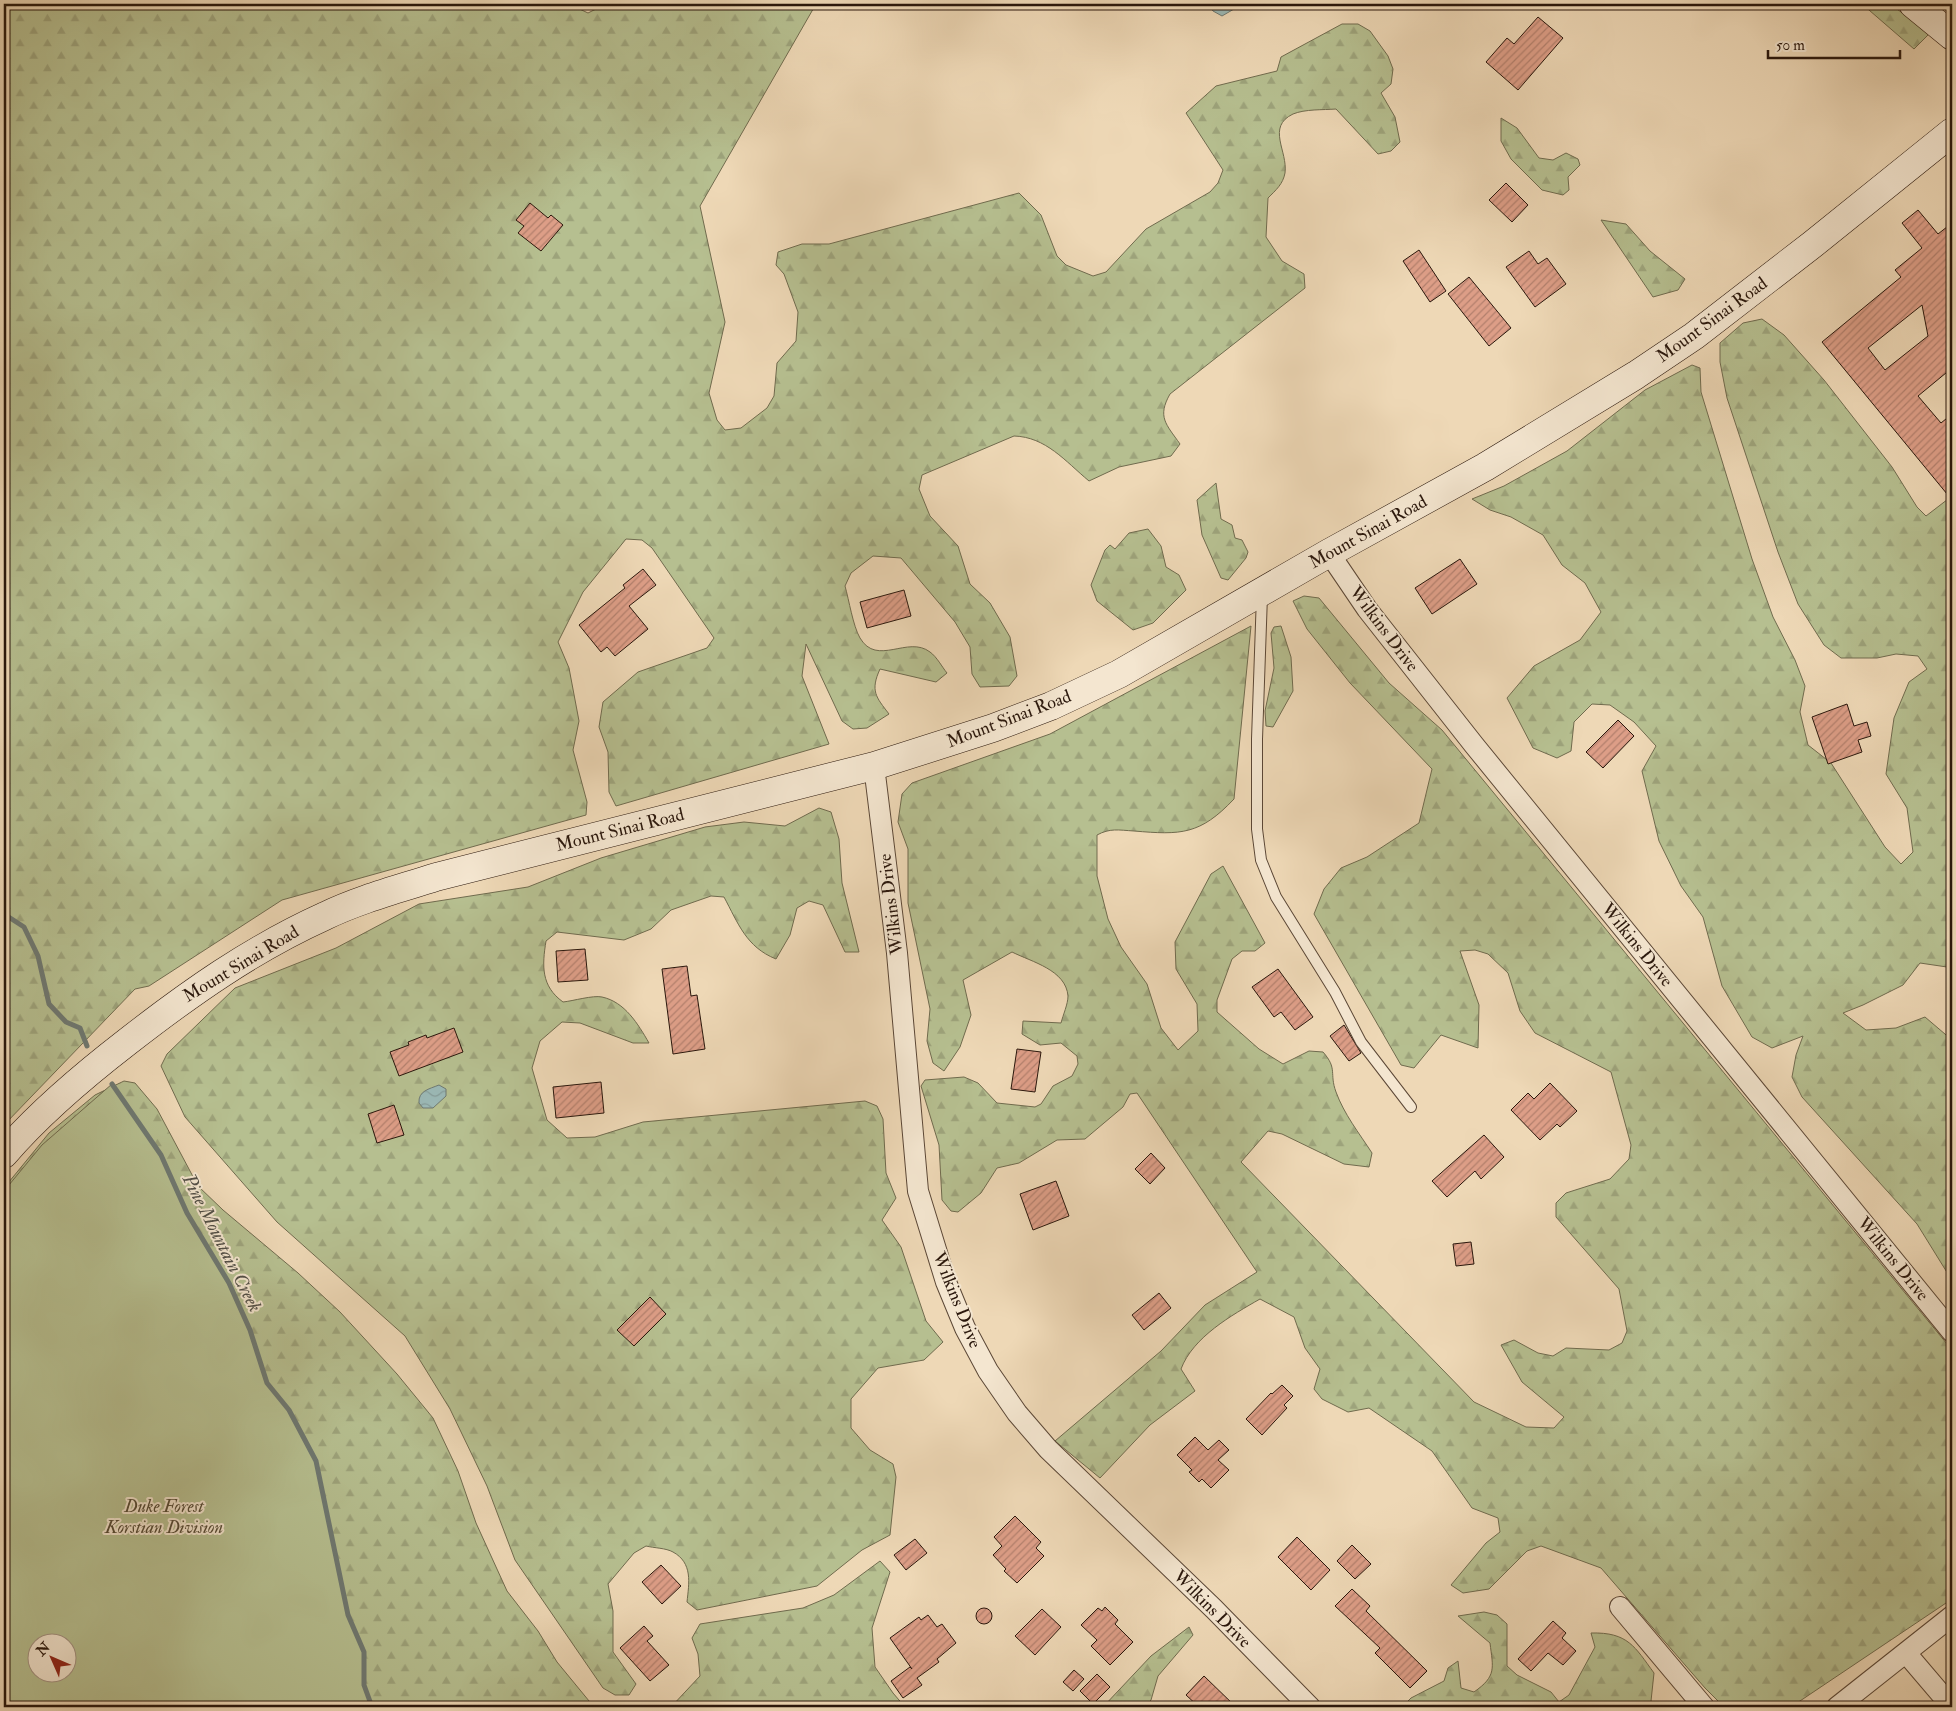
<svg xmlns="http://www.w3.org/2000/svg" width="1956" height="1711" font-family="'IM FELL Double Pica',serif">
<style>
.forest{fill:url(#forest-firs);stroke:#706b4e;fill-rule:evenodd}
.park{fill:#b6bf90;stroke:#706b4e;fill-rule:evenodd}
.water{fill:url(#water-waves);stroke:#6e7871}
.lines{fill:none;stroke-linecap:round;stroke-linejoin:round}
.stream{stroke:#6e7871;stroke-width:5}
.building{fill:url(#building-hatch);stroke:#2a170c;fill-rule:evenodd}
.lane-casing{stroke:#5b4736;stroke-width:12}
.street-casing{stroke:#5b4736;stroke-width:22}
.secondary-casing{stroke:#2a170c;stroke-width:29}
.lane{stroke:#f4e6d0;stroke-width:10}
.street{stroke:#f4e6d0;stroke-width:20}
.secondary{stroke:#f4e6d0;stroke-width:28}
.labels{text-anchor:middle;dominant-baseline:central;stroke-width:4;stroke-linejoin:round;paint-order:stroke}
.street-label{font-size:18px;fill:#2a170c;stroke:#f4e6d0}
.park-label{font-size:18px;font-style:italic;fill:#544934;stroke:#f4e6d0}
.water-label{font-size:19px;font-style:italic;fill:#524f47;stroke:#f4e6d0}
</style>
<defs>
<pattern id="forest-firs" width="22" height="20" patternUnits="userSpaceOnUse" patternTransform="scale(1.25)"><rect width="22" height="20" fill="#b6bf90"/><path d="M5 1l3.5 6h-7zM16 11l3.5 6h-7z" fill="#9da37b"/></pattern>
<pattern id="water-waves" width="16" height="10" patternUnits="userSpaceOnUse" patternTransform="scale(1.25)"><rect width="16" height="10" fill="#9bb8b5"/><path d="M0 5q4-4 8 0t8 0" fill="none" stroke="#869d9a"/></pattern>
<pattern id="building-hatch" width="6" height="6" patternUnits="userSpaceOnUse" patternTransform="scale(1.25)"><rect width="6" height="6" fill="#dd9e87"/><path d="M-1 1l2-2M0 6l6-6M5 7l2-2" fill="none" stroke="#b3806d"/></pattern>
</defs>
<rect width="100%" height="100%" fill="#eed8b6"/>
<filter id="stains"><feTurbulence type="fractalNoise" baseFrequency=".004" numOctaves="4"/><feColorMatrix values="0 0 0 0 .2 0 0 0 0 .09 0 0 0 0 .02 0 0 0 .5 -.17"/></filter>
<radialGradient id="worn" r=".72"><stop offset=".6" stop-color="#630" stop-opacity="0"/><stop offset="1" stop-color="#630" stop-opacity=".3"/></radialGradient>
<!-- forest -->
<path class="forest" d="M4,4H569L588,13L606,4H816L700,206L725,322L709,393L717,420L725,430L741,428L767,408L774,396L777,363L796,341L798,312L784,274L776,265L778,252L802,244H829L1019,193L1041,215L1057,256L1066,265L1093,276L1106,272L1146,229L1210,192L1218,183L1223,170L1186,113L1216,86L1277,71L1281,57L1342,24H1358L1370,31L1388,56L1393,69L1391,84L1381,93L1395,117L1400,142L1391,151L1378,154L1336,109C1323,110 1305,109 1293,114C1266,127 1288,151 1285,173C1283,184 1276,190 1268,198L1266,237L1282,261L1304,274L1305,288L1170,394C1157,417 1166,424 1180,444L1171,456L1119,467L1089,481C1065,461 1046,437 1014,436L922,475L919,489L930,516L958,546L970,584L990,603L1010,637L1017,676L1009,686L980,687L972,674L970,647L955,622L901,558L873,556L851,573L845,586C849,600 853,626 860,638C877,667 908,635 930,652C937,657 942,667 947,673L936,682L880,669C870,691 876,697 889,714L867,728L853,729L842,721L806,644L802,676L829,744L616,806L609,792L608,752L599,727L603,702L638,672L707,648L714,638L652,548L642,540L626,539L583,592L558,642L569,668L579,721L573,750L587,802L586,815L282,900L149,986L135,989L4,1125Z
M1862,4H1890L1930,33L1914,49Z
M1501,118L1517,128L1539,158L1553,160L1566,153L1578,159L1580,165L1568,177L1569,190L1563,195L1542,190L1511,159L1501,141Z
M1601,220L1626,224L1650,251L1685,279L1678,290L1653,297Z
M1762,319L1784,335L1824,380L1892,467L1917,507L1926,516L1952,496V972L1947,967L1920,963L1903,985L1863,1005L1843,1013L1866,1030L1896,1028L1925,1017L1952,1040V1284L1948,1274L1917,1224L1802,1097L1792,1077L1796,1055L1803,1036L1772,1048L1752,1037L1722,986L1703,917L1681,886L1659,841L1642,771L1656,746L1634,722L1610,705L1592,704L1574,722L1571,751L1557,758L1533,748L1507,698L1534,666L1580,640L1601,612L1585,583L1562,565L1543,535L1511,517L1490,510L1472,499L1504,486L1567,451L1645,390L1692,365L1700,368L1701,392L1752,559L1773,617L1795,660L1805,686L1800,712L1808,745L1831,763L1885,847L1901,864L1913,852L1907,808L1886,774L1894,718L1909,682L1927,669L1918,656L1896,654L1877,658H1841L1824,645L1798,604L1778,552L1727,398L1720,362V343L1743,323Z
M1216,483L1221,519L1232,525L1235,538L1242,540L1248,552L1246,558L1228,580L1221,578L1202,535L1197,500Z
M1148,529L1161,546L1166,567L1179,575L1186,590L1153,623L1133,630L1097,601L1091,585L1105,550L1110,545L1115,549L1129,533Z
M1304,596L1319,598L1389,683L1442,730L1952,1350V1599L1791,1707H1724L1705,1688L1601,1568L1541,1546L1527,1551L1489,1589L1463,1593L1451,1585L1486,1543L1500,1532L1498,1518L1472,1508L1432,1451L1369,1408L1348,1412L1322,1399L1314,1389L1320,1369L1305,1348L1294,1317L1260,1299C1232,1315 1193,1337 1181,1369L1195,1391L1150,1425L1100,1478L1055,1441L1161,1351L1205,1305L1257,1272L1137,1093L1130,1094L1123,1107L1085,1139L1057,1140L1019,1163L997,1168L981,1193L958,1212L951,1211L942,1200L939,1145L921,1086L925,1080L964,1077L978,1083L997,1103L1035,1107L1041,1104L1053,1086L1072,1076L1078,1064L1077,1056L1061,1043L1040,1045L1022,1034L1023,1021L1061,1023C1063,1015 1068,1004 1068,996C1066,970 1032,962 1012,952L963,980L971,1015L960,1047L944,1071L933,1063L927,1041L930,1009L908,903V849L898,822L902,794L912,783L1050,734L1251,626L1234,799C1200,835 1181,835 1134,831C1118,830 1110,828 1097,835V876L1108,919L1121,947L1147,984L1161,1028L1178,1050L1198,1031L1197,1004L1176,969L1175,942L1211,874L1223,866L1265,943L1255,951H1242L1232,959L1217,1000V1012L1259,1049L1283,1064L1309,1051L1323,1052C1338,1069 1329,1073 1336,1092C1344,1114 1359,1133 1372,1153L1369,1167L1344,1164L1282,1134L1268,1131L1241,1162L1474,1402L1526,1427L1554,1428L1564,1417L1522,1382L1501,1345L1514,1340L1538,1353L1553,1356L1566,1348L1609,1350L1622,1343L1627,1331L1619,1289L1556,1217V1203L1566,1193L1610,1179L1629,1159L1631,1145L1611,1072L1535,1033L1520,1011L1508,973L1488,954L1475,950L1460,951L1479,1005L1478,1048L1441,1035L1414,1068L1401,1065L1314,914L1324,889L1341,868L1367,857L1419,823L1432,769L1350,683L1307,629L1293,601Z
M1281,626L1291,657L1293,691L1273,727L1266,726L1265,711L1274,668L1271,633L1274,627Z
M819,808L831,812L839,839L842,883L859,952H845L823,905L809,901L797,908L790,935L776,959C746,947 738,923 724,897L711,896L671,910L651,929L624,940L557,932L546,941C542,966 541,986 563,1002C573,1001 593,995 602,997C625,1002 638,1024 649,1043H633L580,1023L562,1022L540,1041L532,1068L547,1120L567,1138L595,1137L643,1122L865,1101L877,1106L883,1119L886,1173L896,1198L882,1220L901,1247L926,1321L943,1342L924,1360L878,1368L851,1399V1428L870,1450L893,1464L896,1477L890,1535L862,1550L817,1586L697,1610L687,1602C689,1583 693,1563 673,1552C666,1548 654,1548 646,1546L634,1553L608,1584L613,1611V1652L636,1684L629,1695H615L603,1688L515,1560L487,1486L450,1409L405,1336L277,1222L185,1117L161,1066L167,1054L235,988L336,948L419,904L528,887L601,858L705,827L744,822L785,826Z
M124,1081L135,1083L157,1109L198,1186L223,1210L298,1273L340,1312L397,1374L433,1418L458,1471L476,1523L507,1591L538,1631L557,1662L594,1707H4V1188L49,1133L95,1095ZM38,1644H68V1674H38Z
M880,1561L890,1572L872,1628L875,1667L893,1693L905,1707H671L700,1676L698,1654L692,1638L700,1624L803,1608L834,1595Z
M1484,1612L1497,1615L1507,1624V1666L1517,1675L1551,1692L1559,1702L1569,1695L1595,1647L1591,1633C1628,1632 1635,1647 1654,1673L1651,1701L1662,1707H1402L1411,1698L1444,1681L1448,1668L1458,1661L1461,1688L1474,1692C1497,1676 1493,1668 1490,1643L1458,1616Z
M1189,1627L1193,1635L1158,1676L1151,1700L1145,1707H1103L1151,1656Z"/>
<!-- park -->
<path class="park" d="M112,1084L161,1155L187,1213L229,1283L250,1330L267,1383L289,1410L316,1461L348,1615L364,1652V1685L372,1707H4V1191L42,1145ZM38,1644H68V1674H38Z"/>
<!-- water -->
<path class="water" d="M1208,4H1236L1234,9L1222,16L1213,11Z
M439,1085L446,1089V1096L433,1108H423L419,1103C418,1091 429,1089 439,1085Z"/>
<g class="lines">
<!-- stream -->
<path class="stream" d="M4,914L24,927L38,956L49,1004L66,1022L80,1028L87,1046
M112,1084L161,1155L187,1213L229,1283L250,1330L267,1383L289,1410L316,1461L348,1615L364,1652V1685L372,1707"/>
</g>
<!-- building -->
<path class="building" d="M1538,17L1563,38L1518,90L1486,62L1507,38L1514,44Z
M1506,183L1528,205L1512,222L1489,200Z
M530,203L548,218L551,215L563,225L541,251L518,233L524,226L516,220Z
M1918,210L1938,234L1952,223V368L1918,396L1941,423L1952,414V500L1822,342L1901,277L1895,270L1922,248L1902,223ZM1922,305L1928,336L1885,370L1868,348Z
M1419,250L1446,291L1430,302L1403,261Z
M1529,251L1538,264L1547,258L1566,284L1535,307L1506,267Z
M1469,277L1511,328L1489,346L1448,294Z
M1460,559L1477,584L1432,614L1415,588Z
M643,569L656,585L629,606L648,629L615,656L607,647L601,652L579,625L625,588L623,585Z
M904,590L911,616L867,628L860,602Z
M1847,704L1854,726L1867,722L1871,736L1858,740L1862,752L1828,764L1812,717Z
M1618,720L1634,736L1603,768L1586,752Z
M585,949L588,980L558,982L556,951Z
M687,966L691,996L697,995L705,1049L673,1054L662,969Z
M1278,969L1313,1017L1295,1030L1281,1012L1274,1017L1252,987Z
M1344,1025L1361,1053L1349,1061L1330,1036Z
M454,1028L463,1052L399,1076L390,1052L409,1045L408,1042L426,1035L427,1038Z
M1017,1049L1041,1052L1035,1092L1011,1089Z
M601,1082L604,1113L556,1118L553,1087Z
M1550,1083L1577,1111L1560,1127L1557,1124L1540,1140L1511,1110L1528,1093L1534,1099Z
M394,1105L404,1135L377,1143L368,1114Z
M1484,1135L1504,1157L1481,1179L1475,1171L1447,1197L1432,1181Z
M1151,1153L1165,1168L1150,1184L1135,1169Z
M1056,1181L1069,1216L1033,1230L1020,1194Z
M1471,1242L1474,1264L1456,1266L1453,1244Z
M1159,1293L1171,1308L1144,1330L1132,1315Z
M650,1297L666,1314L634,1346L617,1330Z
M1282,1385L1293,1396L1284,1405L1287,1408L1262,1435L1246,1419L1271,1393L1272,1394Z
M1195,1437L1208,1450L1219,1440L1229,1450L1218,1460L1229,1470L1211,1488L1202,1479L1199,1482L1189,1472L1192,1470L1177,1455Z
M1015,1516L1041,1542L1036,1548L1044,1556L1017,1583L1004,1571L1006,1569L993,1555L1002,1546L994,1537Z
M1297,1537L1330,1570L1311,1590L1278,1557Z
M915,1539L927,1553L906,1570L894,1555Z
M1352,1545L1371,1564L1355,1579L1337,1561Z
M661,1565L681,1586L662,1604L642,1582Z
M1352,1589L1370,1606L1366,1611L1427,1671L1410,1688L1375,1653L1380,1648L1335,1606Z
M1105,1607L1118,1620L1115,1624L1133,1642L1110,1665L1091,1646L1097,1640L1081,1625L1098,1608L1102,1611Z
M976 1616a8 8 0 1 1 16 0a8 8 0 1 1-16 0Z
M1042,1609L1061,1627L1035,1655L1015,1636Z
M928,1615L937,1627L942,1624L956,1643L937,1659L939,1662L917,1678L922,1685L903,1698L891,1681L910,1667L912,1669L890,1638L919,1617L921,1620Z
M1553,1621L1566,1633L1562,1638L1576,1651L1563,1665L1548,1653L1531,1671L1518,1659Z
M644,1626L653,1636L647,1641L669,1665L650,1681L620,1648Z
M1074,1670L1084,1679L1073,1691L1063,1682Z
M1097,1674L1110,1687L1093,1704L1080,1691Z
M1204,1676L1236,1707H1199L1186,1695Z"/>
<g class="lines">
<!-- lane casing -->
<g class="lane-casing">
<path id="lane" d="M1262,595L1257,739V829L1261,860L1276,897L1335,992L1361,1042L1411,1107"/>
</g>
<!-- street casing -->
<g class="street-casing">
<path id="street" d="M1329,553L1367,609L1474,745L1952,1332
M874,766L897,953L918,1191L946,1282L965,1328L988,1371L1017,1413L1048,1449L1214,1609L1310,1707
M1620,1607L1704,1707
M1906,1653L1952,1707
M1837,1707L1952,1616"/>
</g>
<!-- secondary casing -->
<g class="secondary-casing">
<path id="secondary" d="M1913,4L1952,36
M4,1154C40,1112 83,1076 127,1042C190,993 252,949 325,916C360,899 399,889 436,877L874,766L993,728L1051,706L1119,674L1329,553L1485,467L1636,375L1694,336L1813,244L1952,132"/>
</g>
<!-- lane -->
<use href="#lane" class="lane"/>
<!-- street -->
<use href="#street" class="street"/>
<!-- secondary -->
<use href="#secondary" class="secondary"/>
</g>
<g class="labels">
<!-- street labels -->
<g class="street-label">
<text transform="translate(1712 320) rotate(-36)">Mount Sinai Road</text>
<text transform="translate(1368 532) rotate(-29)">Mount Sinai Road</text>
<text transform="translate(1384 629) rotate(53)">Wilkins Drive</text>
<text transform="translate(1009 719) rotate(-21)">Mount Sinai Road</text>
<text transform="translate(620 830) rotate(-14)">Mount Sinai Road</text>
<text transform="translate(891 904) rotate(-97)">Wilkins Drive</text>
<text transform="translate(1637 945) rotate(51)">Wilkins Drive</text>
<text transform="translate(241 964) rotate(-31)">Mount Sinai Road</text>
<text transform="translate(1893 1259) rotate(51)">Wilkins Drive</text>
<text transform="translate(957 1300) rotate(68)">Wilkins Drive</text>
<text transform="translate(1212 1609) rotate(45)">Wilkins Drive</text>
</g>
<!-- park labels -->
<g class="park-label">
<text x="164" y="1506">Duke Forest<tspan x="164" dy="21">Korstian Division</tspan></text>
</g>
<!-- water labels -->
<g class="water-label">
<text transform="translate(222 1243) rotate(63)">Pine Mountain Creek</text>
</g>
</g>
<!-- margin -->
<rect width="1956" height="1711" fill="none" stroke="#eed8b6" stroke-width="20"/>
<rect x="5" y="5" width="1946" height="1701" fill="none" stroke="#2a170c" stroke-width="2.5"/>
<rect x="10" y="10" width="1936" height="1691" fill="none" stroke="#2a170c"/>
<!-- north arrow -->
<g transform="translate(52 1658) rotate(315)"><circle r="24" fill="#f4e6d0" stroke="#a39382"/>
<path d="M0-4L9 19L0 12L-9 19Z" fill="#8f2418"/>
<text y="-8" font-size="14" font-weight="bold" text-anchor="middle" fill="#2a170c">N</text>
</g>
<!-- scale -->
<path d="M1768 50v8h132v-8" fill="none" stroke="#2a170c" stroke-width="2.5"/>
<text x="1776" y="50" font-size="15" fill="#2a170c" stroke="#f4e6d0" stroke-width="4" paint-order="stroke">50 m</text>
<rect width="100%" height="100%" filter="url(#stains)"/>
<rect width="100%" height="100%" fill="url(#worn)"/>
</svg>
